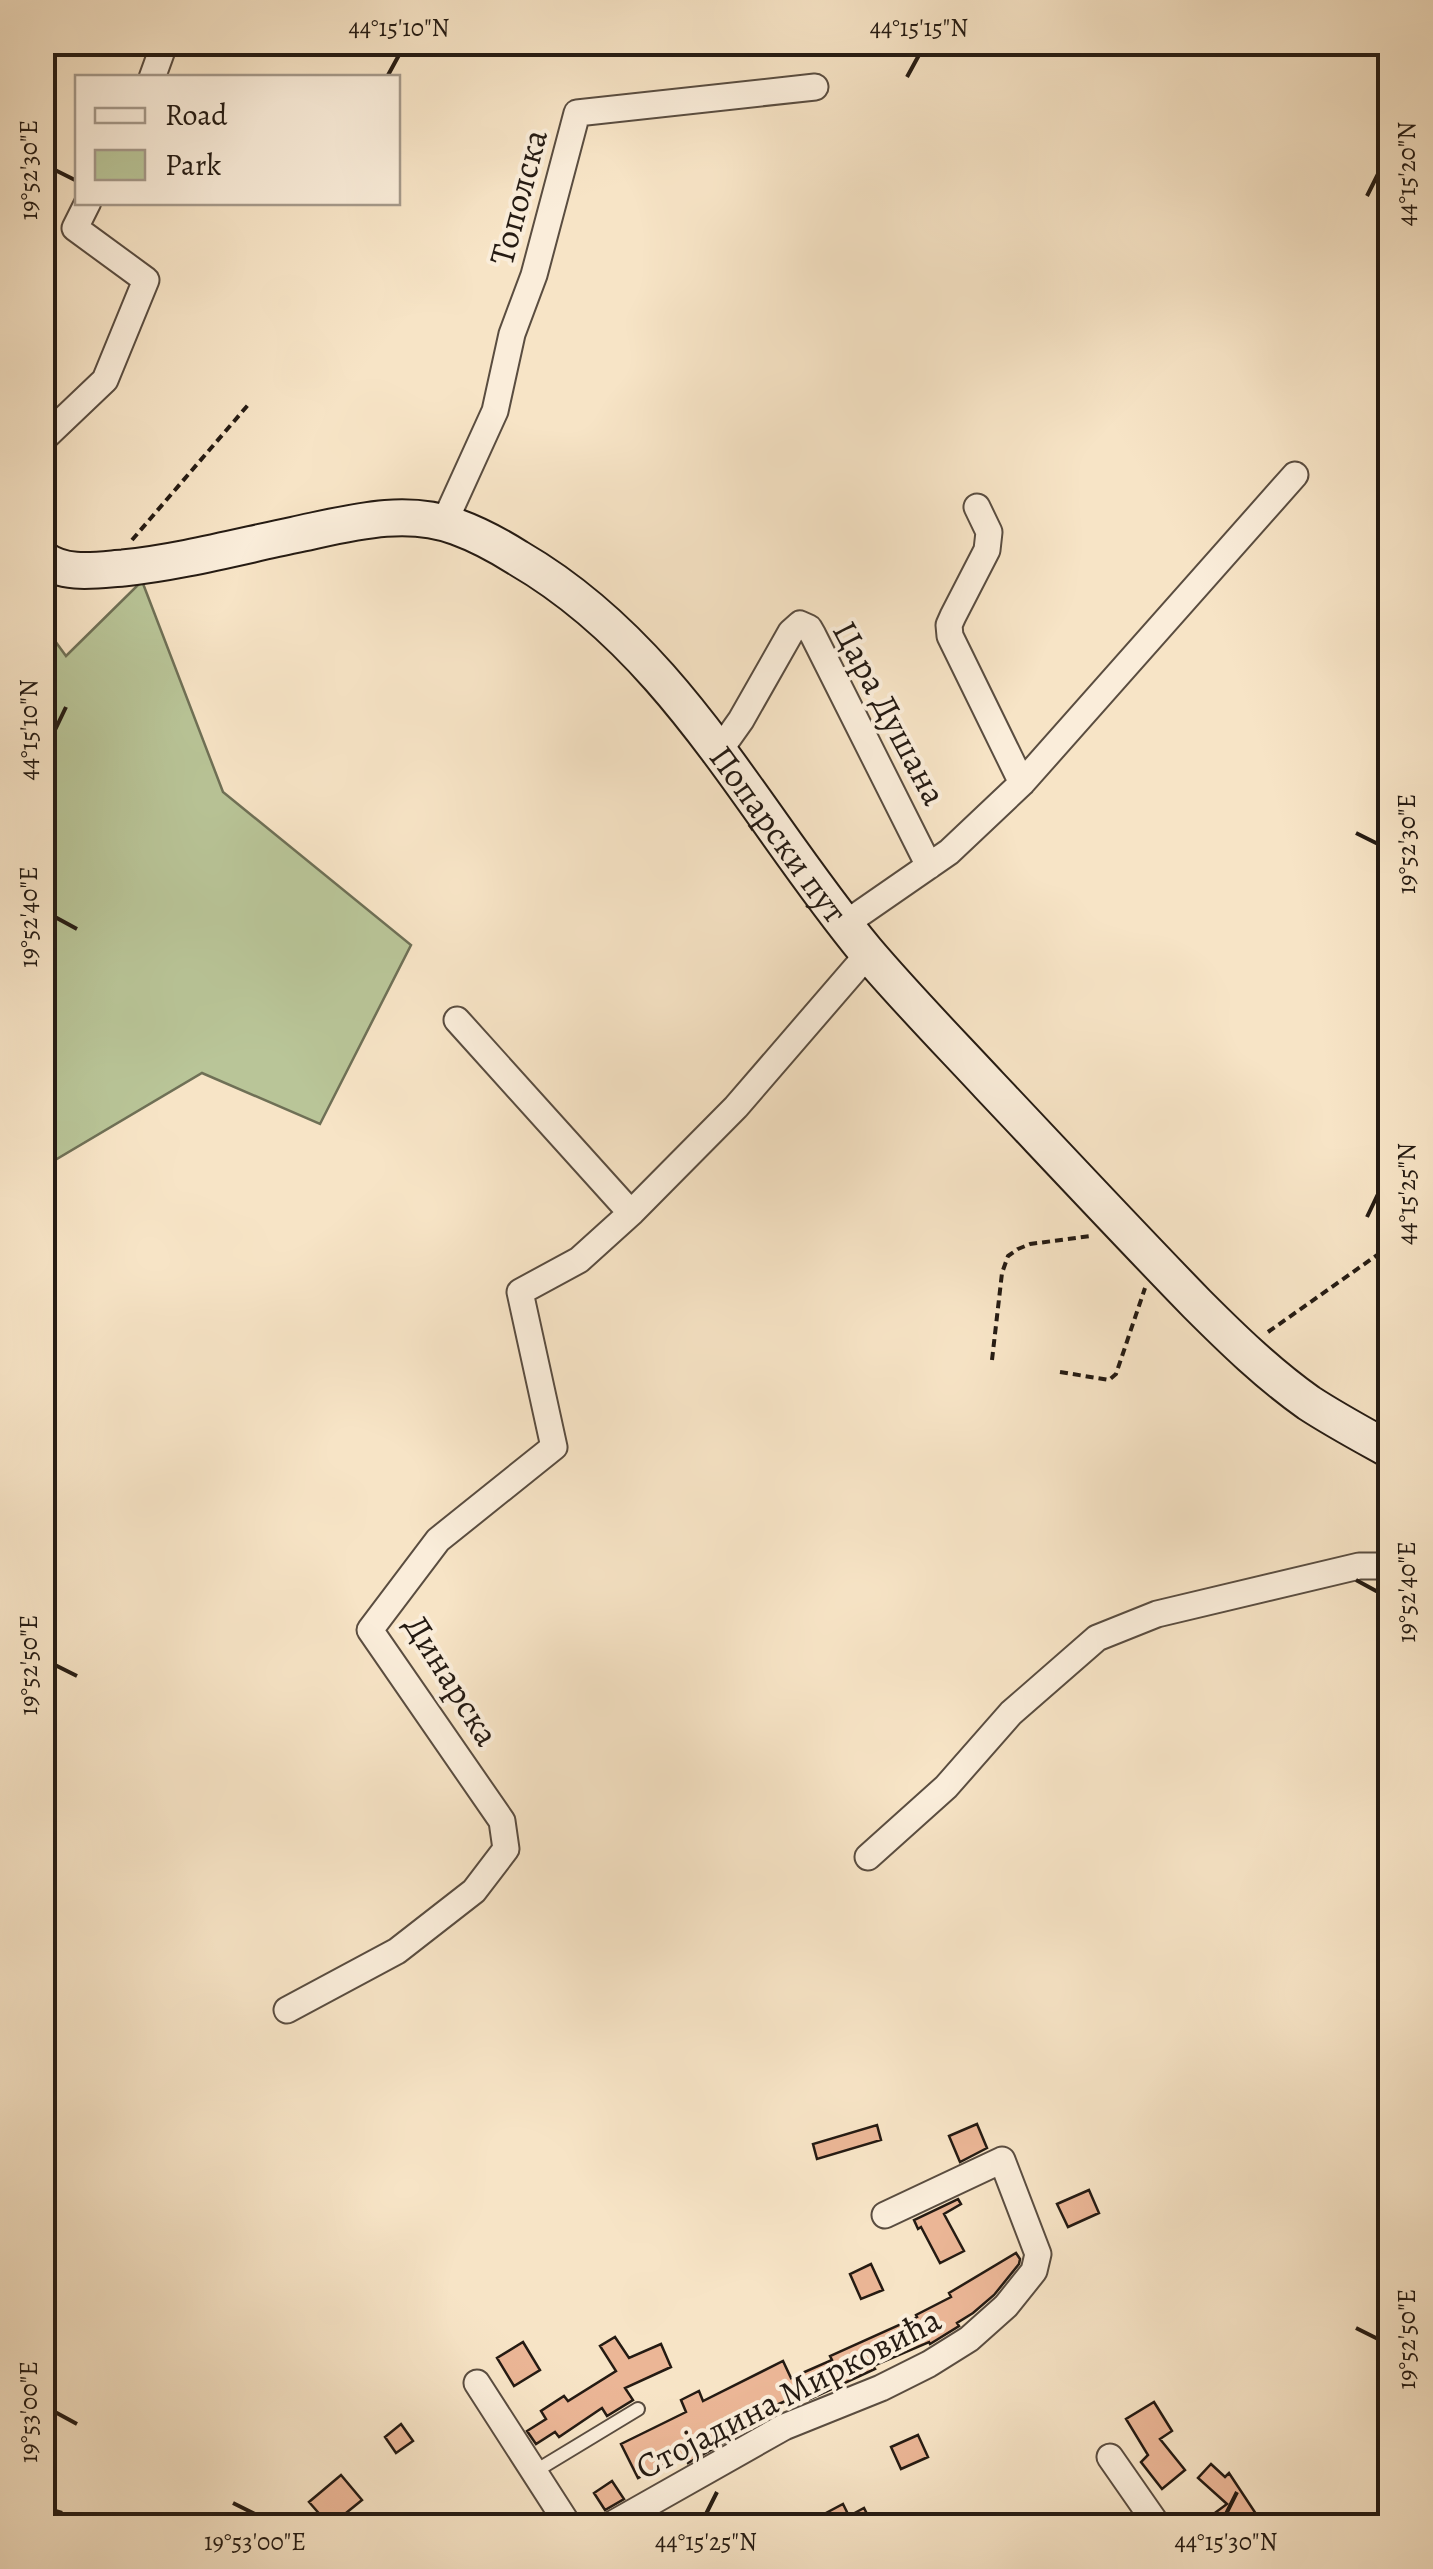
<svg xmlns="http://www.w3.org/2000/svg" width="1433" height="2569" font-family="Alegreya,serif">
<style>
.green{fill:#b9c598;stroke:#6f7056;stroke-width:2.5}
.building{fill:#ebb696;stroke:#251b13;stroke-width:2.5}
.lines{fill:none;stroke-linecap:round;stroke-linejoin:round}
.lane-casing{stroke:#5a4d40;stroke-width:16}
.street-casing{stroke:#5a4d40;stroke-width:29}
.secondary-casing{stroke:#251b13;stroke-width:39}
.path{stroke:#251b13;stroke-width:4;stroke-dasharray:8 5;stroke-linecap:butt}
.lane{stroke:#faedda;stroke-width:12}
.street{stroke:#faedda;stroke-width:25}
.secondary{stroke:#faedda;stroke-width:35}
.ticks{fill:none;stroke:#251b13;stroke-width:4}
.labels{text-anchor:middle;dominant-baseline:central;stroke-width:8;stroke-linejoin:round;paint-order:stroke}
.street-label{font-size:35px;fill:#251b13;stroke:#faedda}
.neatline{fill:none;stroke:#251b13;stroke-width:4}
.ticks-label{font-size:25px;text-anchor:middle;fill:#251b13}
</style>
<rect width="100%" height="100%" fill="#f7e4c6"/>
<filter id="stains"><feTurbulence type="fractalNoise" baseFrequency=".002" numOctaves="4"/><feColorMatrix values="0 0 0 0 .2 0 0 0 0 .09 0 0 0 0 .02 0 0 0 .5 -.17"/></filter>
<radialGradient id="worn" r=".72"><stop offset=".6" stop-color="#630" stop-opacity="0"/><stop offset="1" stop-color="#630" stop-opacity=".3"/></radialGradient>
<!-- green -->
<path class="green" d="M142,581L223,792L411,945L320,1124L202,1073L50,1163L43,1159L42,623L66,656Z"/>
<!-- building -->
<path class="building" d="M977,2124L987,2148L960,2162L949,2136Z
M877,2125L881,2140L817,2159L813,2144Z
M1089,2190L1099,2213L1068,2227L1057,2204Z
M958,2199L961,2204L944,2214L964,2251L940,2263L921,2227L918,2229L914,2220Z
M1016,2253L1020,2259L1019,2264L994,2295L973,2313L957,2323L959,2326L930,2344L929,2342L873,2366L875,2369L810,2399L807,2392L774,2406L727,2429L732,2438L688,2463L684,2455L638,2478L621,2444L686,2412L681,2400L699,2391L703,2401L783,2361L791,2378L832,2360L830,2356L917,2317L916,2315L951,2297L949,2293Z
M871,2264L883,2290L861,2299L850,2274Z
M615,2337L629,2358L661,2344L671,2367L625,2388L633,2400L607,2416L602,2408L559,2437L555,2432L536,2444L527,2431L546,2419L541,2411L564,2396L568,2401L616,2371L600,2346Z
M523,2342L540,2370L514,2386L497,2358Z
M1154,2402L1172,2431L1160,2439L1185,2470L1162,2489L1141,2462L1148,2455L1126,2419Z
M401,2424L413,2441L396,2453L385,2437Z
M918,2435L928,2457L901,2469L891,2447Z
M1211,2464L1225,2477L1229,2473L1264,2526H1219L1212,2515L1227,2504L1198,2478Z
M341,2475L362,2500L330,2526L309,2502Z
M612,2481L624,2499L605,2510L594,2493Z
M843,2504L849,2516L864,2508L873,2526H830L832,2525L826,2513Z"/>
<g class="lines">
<!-- lane casing -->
<g class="lane-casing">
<path id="lane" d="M534,2472L638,2409"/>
</g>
<!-- street casing -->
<g class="street-casing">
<path id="street" d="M152,78L165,42
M42,440L105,380L146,280L75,228L88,202
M977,507L989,532L987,550L953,616L949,625L950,636L1022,783
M444,523L495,411L512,334L534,275L577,113L815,87
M719,751L741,720L791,632L800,624L809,628L813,635L929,866
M845,924L949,852L1022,783L1295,475
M457,1020L631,1213
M868,1857L946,1787L1011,1713L1097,1638L1157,1614L1359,1566H1390
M287,2010L397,1951L474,1891L506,1849L502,1821L370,1630L438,1540L554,1447L520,1292L579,1260L631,1213L736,1107L868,954
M477,2383L569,2526
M1110,2457L1158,2526
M609,2526L784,2427L881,2388L929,2364L969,2339L1006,2306L1034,2271L1038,2254L1002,2160L885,2215"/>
</g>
<!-- secondary casing -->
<g class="secondary-casing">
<g id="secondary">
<path id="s1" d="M42,558C64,576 97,570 123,568C180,562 237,547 294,535C347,524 404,507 457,527C479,535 499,546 518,558C675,649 754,816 866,951C905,997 948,1041 989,1085C1058,1158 1127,1232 1197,1304C1232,1339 1268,1374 1309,1403C1335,1420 1363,1435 1390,1450"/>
</g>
</g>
<!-- path -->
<path class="path" d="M132,540L248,405
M1268,1332L1390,1246
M992,1360L1002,1273L1008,1256L1018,1249L1030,1244L1091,1236
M1060,1372L1109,1380L1116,1374L1145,1288
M42,2507L107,2526"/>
<!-- lane -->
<use href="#lane" class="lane"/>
<!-- street -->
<use href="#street" class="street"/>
<!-- secondary -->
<use href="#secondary" class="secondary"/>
</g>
<!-- ticks -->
<path class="ticks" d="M387,77L399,55M907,77L919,55M55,170L77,181M1367,196L1378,174M55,730L66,707M1356,833L1378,844M55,917L77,929M1367,1217L1378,1194M1356,1580L1378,1592M55,1665L77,1676M1356,2328L1378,2339M55,2412L77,2424M233,2503L255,2514M706,2514L717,2492M1226,2514L1237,2492"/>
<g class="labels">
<!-- street labels -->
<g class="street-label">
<text transform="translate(518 197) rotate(-75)">Тополска</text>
<text transform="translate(890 713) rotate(62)">Цара Душана</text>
<text stroke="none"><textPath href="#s1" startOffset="875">Попарски пут</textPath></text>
<text transform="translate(452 1680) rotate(58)">Динарска</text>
<text transform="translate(788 2393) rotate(-27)">Стојадина Мирковића</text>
</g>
</g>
<!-- margin -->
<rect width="1433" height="2569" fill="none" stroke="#f7e4c6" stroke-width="110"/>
<!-- legend -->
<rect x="75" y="75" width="325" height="130" fill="#faedda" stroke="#a5998a" stroke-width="2.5"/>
<rect x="95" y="108" width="50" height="15" fill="#faedda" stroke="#a5998a" stroke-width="2.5"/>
<text x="165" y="125" font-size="30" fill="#251b13">Road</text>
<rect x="95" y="150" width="50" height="30" fill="#b9c598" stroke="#a5998a" stroke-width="2.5"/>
<text x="165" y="175" font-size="30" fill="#251b13">Park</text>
<rect x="55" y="55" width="1323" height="2459" class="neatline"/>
<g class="ticks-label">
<text x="399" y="36">44°15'10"N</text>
<text x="919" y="36">44°15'15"N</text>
<text transform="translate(28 170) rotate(-90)" y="9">19°52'30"E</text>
<text transform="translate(1406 174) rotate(-90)" y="9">44°15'20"N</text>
<text transform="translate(28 730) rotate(-90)" y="9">44°15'10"N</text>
<text transform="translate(1406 844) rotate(-90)" y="9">19°52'30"E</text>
<text transform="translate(28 917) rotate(-90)" y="9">19°52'40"E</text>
<text transform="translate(1406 1194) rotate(-90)" y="9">44°15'25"N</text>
<text transform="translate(1406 1592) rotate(-90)" y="9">19°52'40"E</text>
<text transform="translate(28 1665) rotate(-90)" y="9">19°52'50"E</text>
<text transform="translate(1406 2339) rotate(-90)" y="9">19°52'50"E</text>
<text transform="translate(28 2412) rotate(-90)" y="9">19°53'00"E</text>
<text x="255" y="2550">19°53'00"E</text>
<text x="706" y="2550">44°15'25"N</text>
<text x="1226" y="2550">44°15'30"N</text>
</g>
<rect width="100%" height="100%" filter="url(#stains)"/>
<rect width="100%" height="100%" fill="url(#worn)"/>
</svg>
